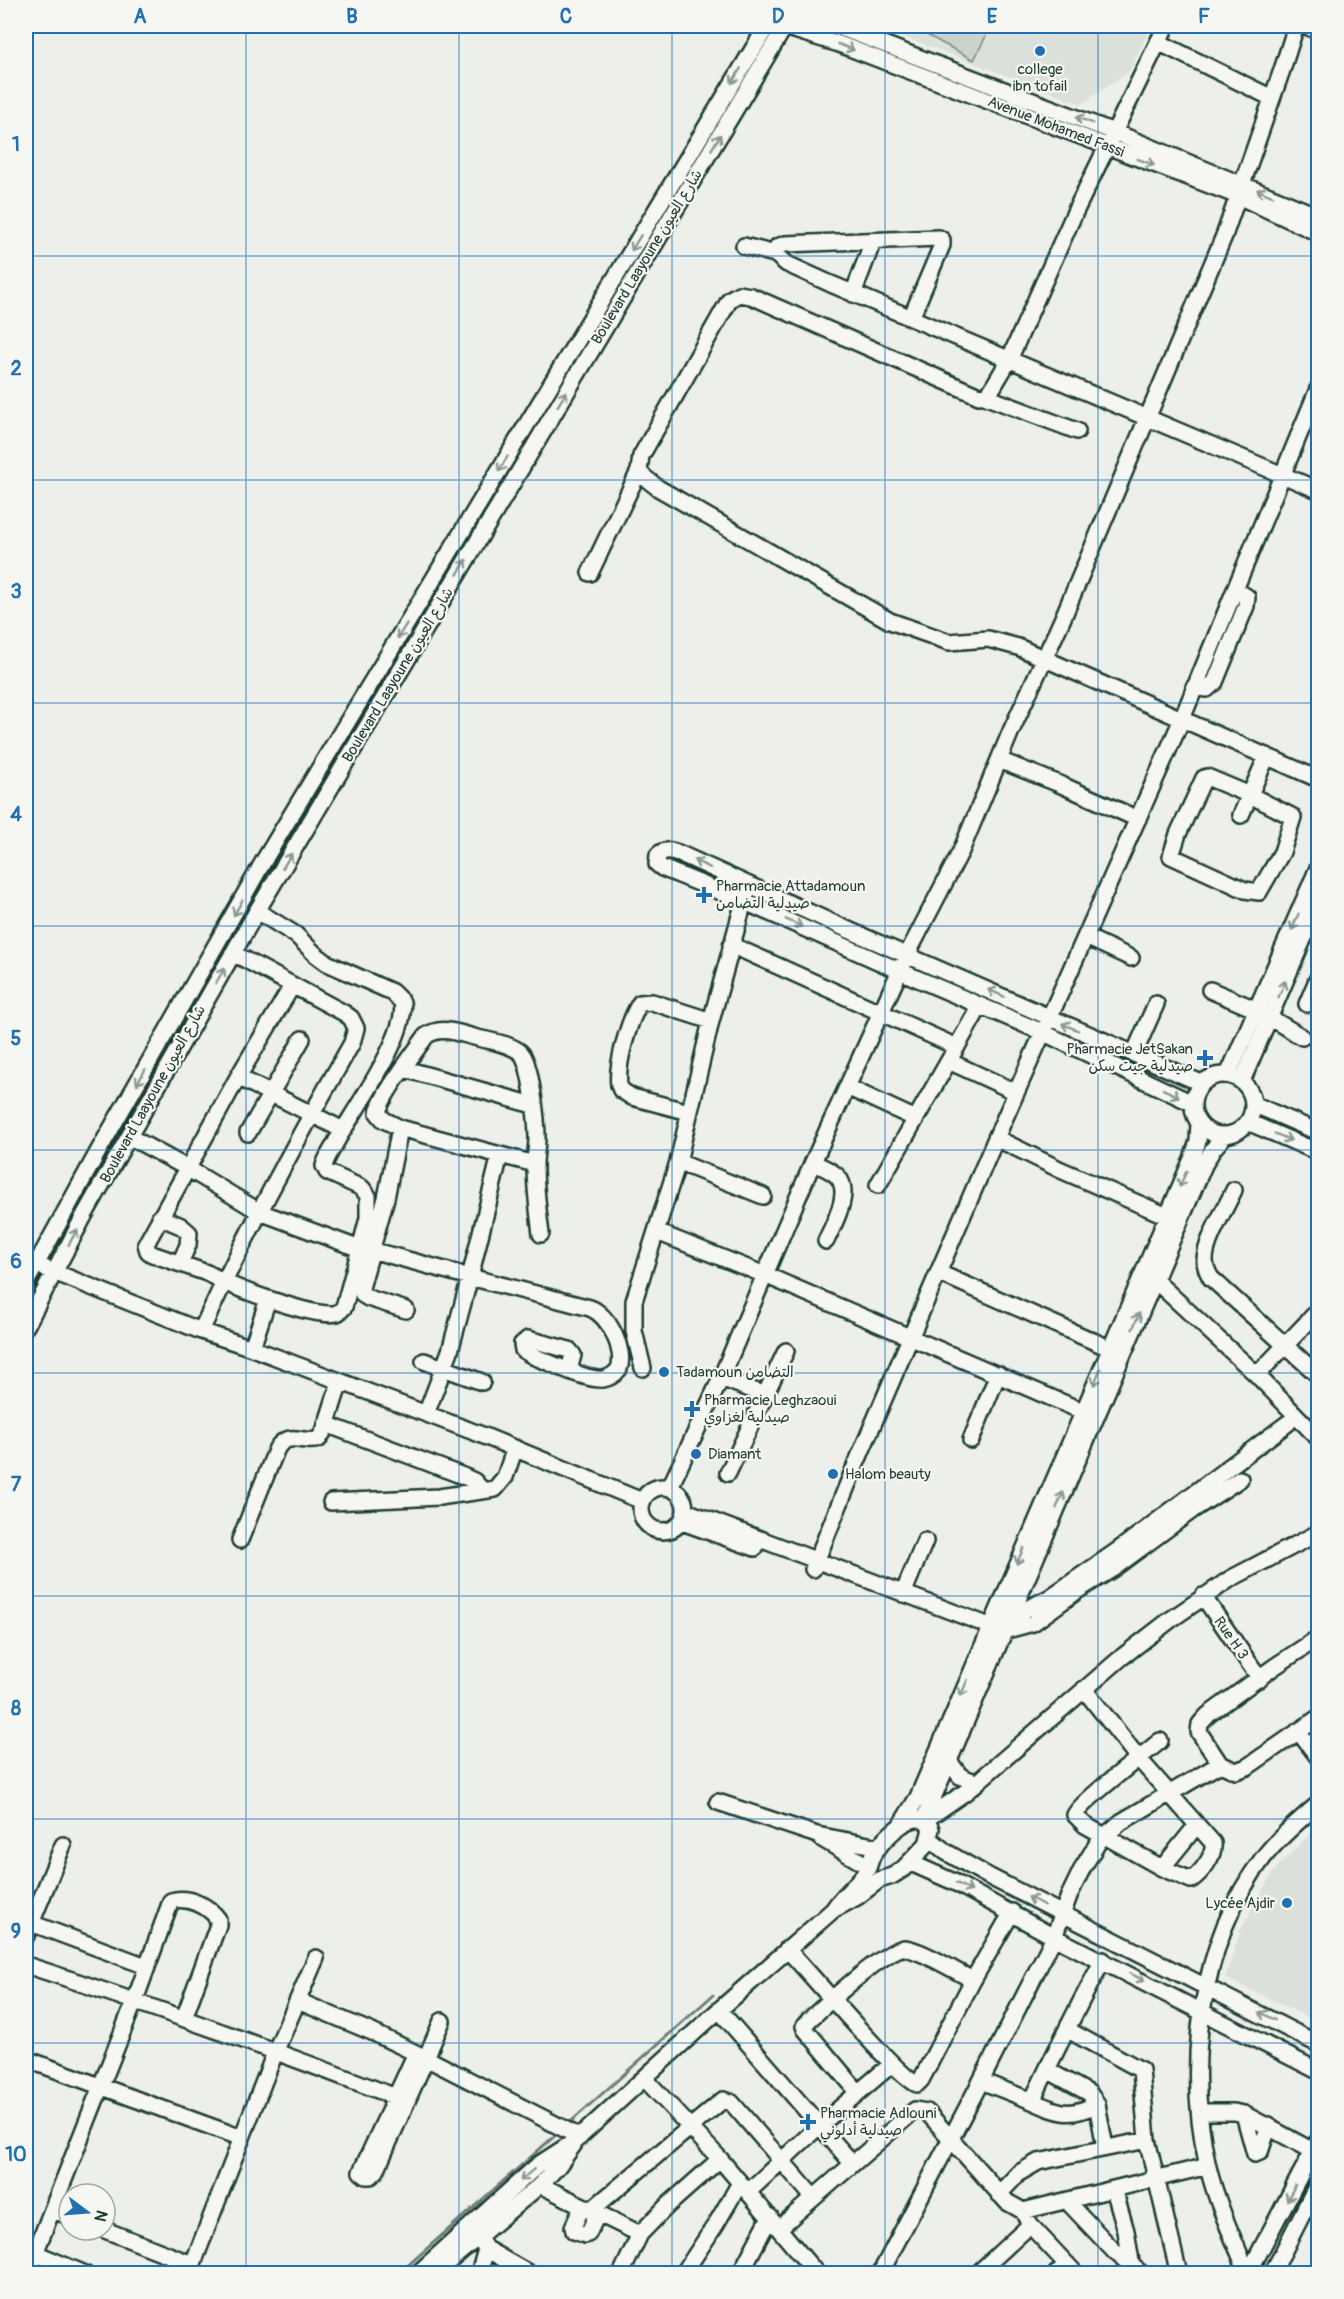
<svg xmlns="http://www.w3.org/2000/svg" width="1344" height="2299" font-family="Pangolin,'Playpen Sans Arabic',sans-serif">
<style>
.built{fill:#dce0db}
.green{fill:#cbd2cc;stroke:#758880;stroke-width:1.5}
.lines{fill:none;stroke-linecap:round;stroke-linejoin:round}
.stream{stroke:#6c7e77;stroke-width:3}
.minor-casing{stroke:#1f3d34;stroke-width:20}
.minor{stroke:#f6f6f2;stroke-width:15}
.oneway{stroke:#8a9a93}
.grid{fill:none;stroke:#1f6fb2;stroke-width:1.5;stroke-opacity:0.55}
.poi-dot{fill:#1f6fb2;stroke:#f6f6f2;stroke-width:2}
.labels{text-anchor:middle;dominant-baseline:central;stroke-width:4.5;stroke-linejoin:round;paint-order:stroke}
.poi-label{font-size:15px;fill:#1f3d34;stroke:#f6f6f2;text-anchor:start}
.street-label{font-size:15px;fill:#1f3d34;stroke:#f6f6f2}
.neatline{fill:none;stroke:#1f6fb2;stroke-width:2}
.grid-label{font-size:20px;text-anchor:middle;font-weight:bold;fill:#1f6fb2}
</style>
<rect width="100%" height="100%" fill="#edefea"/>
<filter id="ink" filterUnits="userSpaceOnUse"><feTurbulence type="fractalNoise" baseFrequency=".0167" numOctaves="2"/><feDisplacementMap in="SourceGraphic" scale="12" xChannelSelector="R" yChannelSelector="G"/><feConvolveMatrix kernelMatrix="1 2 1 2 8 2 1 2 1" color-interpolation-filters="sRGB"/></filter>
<g filter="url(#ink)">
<!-- built -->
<path class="built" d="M890,26H1151L1129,72L1081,104L886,30Z
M1318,1826V2022L1225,1978L1241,1929L1270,1877L1280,1864Z"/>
<!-- green -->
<path class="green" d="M922,26H976L988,32L974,60L919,31Z"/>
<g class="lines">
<!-- stream -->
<path class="stream" d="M566,2126L713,1995
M398,2274L559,2132"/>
<!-- minor casing -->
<g class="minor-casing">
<path id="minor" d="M836,26L1114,132L1318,216
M1166,26L1075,212L1009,360L989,394L979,396L751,296L739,294L730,299L641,456L639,471L644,477L658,488L890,621L949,642L988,639L1018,647L1318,779
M1307,26L1318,32
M791,29L839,44L1238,196L1318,233
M1158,42L1272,98
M744,246L775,254L787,264L831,284L1318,490
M775,254L777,247L785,244L939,238L942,240V245L911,318
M853,294L873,241
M984,396L1077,431
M590,573L639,471
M1234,592L1318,389
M999,760L1057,783L1138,819
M1207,777L1250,795L1293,817L1282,852L1259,892L1245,890L1171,856L1178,834L1204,778Z
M1241,815L1267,756
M257,911L296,935L315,954L327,963L392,992L402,1002C409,1034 353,1112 336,1142C332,1150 326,1158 324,1166L327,1172L362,1188L368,1196V1218L360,1249
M1086,937L1131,958
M731,945L957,1047
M1210,990L1257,1010L1302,1037
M1307,1004L1318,978
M1134,1054L1156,1004
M955,1064L1016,1092
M405,1069L533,1105
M1193 1105a30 30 0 1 1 60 0a30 30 0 1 1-60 0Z
M1228,1075L1318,868
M238,1077L343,1130
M1242,1081L1318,905
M847,1087L916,1119
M1192,1103L1042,1032L916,978L743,901L662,868L657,864L658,855C666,847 675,852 685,856L851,931L1201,1083
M1253,1104L1318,1132
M689,1112L632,1097L621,1090L619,1085C616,1065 629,1020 640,1003L652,1002L711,1021
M1248,1122L1318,1152
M400,1128L500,1155
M248,1133L302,1039
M130,1137L187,1168L260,1212L360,1249L344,1307C342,1309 340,1312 337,1313C318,1319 244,1291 224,1282C264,1201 307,1121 352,1043L356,1028L351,1018L344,1013L233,953
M996,1138L1061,1170L1167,1216
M678,1162L763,1196
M813,1162C821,1167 832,1170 838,1177C852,1193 833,1225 826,1241
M535,1164L500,1155L470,1277L590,1308C609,1315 626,1351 619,1369C615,1374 610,1378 603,1379C587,1381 552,1363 535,1357L523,1350L522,1344L528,1339L569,1350L573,1355L569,1370
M878,1185L980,1006
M1234,1190C1226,1208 1205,1241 1205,1260C1205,1267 1208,1273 1211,1278L1318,1375
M160,1217L181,1226L189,1233L188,1245L180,1263
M657,1232L765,1275L1089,1414
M371,1250L470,1277L450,1351L426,1414
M44,1268L201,1331L252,1348L482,1435L642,1501
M939,1273L1109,1348
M1148,1274L1257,1375L1318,1438
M26,1283L99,1150L266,857L767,26
M406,1310L368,1298L363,1295L361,1288L386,1198L400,1128L384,1120L378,1113C380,1097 415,1052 426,1036C441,1025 457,1033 474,1037C488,1041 510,1043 521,1053C531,1061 537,1123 537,1138C537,1147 535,1156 535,1165C535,1188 538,1211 541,1234
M26,1326L85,1214L257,911L782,31
M201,1331L224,1282L207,1273L152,1254L148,1251L146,1244L238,1077L292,986
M252,1348L268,1299
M424,1361L482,1382
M643,1368L634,1331V1301L678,1162L711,1021L746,894
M1257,1375L1318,1311
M721,1378L765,1395
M326,1424L463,1476L474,1481L483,1491
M971,1440L998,1374
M728,1473L786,1351
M641 1509a22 22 0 1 1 44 0a22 22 0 1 1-44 0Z
M670,1487L721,1378L813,1162L907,955L961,851L1011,731L1062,620L1224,236L1282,70L1296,26
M331,1502L439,1497L495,1489L505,1477L515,1448
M686,1511L1003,1631L1033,1623L1077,1591L1114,1568L1194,1509L1240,1479
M682,1522L755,1548
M240,1540L277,1448C289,1430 304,1445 319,1439L325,1429L340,1382
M813,1569L856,1464L996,1138L1182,719L1234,592L1241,593L1247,597L1246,606L1215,682L1207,689L1194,687
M903,1594L925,1541
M1203,1596L1260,1679
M1010,1617L1049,1598L1117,1551L1288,1423
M1318,1638L1274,1667L1208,1715L1200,1724L1199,1732L1220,1764L1236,1771L1247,1767L1318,1718
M1084,1689L1139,1759L1213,1843C1215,1856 1201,1873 1191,1880L1162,1868L1085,1825L1075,1815C1081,1801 1145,1754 1160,1741
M1298,1731L1318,1757
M949,1761L960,1776L977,1783
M718,1802L817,1835L879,1847
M924,1819L1204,1165L1213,1149L1225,1135
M925,1820L967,1791L1122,1657L1170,1620L1230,1579L1318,1533
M900,1826L918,1797L1192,1159L1198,1141L1199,1123
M929,1838L946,1852L988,1876L1318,2044
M822,1839L868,1866
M911,1863L954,1882L1054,1937L1318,2071
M1162,1868L1197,1825
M31,1923L146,1966
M26,1936L63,1845
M787,1949C807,1970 900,2079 917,2084L921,2080L973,1980L1012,1912
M26,1965C150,2005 273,2050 396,2097
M298,2001L372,2032L426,2058L442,2021
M719,2010L852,2163
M1068,2030L1141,2070L1147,2140L1179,2274
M416,2053L361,2172L366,2176H371L376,2171L426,2058L580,2137
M26,2059L242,2138
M1047,2070L1089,2093L1097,2104C1070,2118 1059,2113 1032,2101C1054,2054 1078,2006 1103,1960
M645,2079L720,2159L817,2274
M981,2081L1032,2101
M858,2092L805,2029L804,2026L809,2020C823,2007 890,1945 905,1948C924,1951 955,1971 973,1980
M1097,2104L1105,2147
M1201,2112H1234L1244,2114L1313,2151
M1244,2114L1255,2154L1260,2152L1269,2125
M540,2185L640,2234
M1114,2189L1126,2231L1132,2268
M748,2192L820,2125L892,2064
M999,2194L1019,2173L1038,2162L1147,2140
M1067,2201L1115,2252L1142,2274
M582,2207L573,2227L574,2231L585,2235L588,2234L597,2215
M52,2210L135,2000L171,1901C187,1896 208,1905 218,1919V1925L184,2018
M590,2211L723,2100L731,2102L813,2197
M1023,2211L1208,2166
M1030,2225L1076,2274
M779,2228L908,2116L915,2110L927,2112L1007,2202L1023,2211L1030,2225L977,2274
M473,2229L486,2249L530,2274
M105,2230L192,2264
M35,2253L85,2274
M27,2274L52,2210L69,2216
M189,2274L276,2050L316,1958
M417,2274L538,2165L575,2141L719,2010L833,1910L857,1897L879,1880L892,1876L903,1869L927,1844L931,1829C919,1801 883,1839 874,1853C870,1858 870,1865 867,1870C858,1885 842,1895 833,1910
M434,2274L540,2185L558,2166L574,2144
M479,2274L486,2249
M621,2274L640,2234L667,2206L720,2159
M683,2274L716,2224L740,2183
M740,2274L770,2217
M880,2274L981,2081L1054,1937L1069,1896L1083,1867L1099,1841L1121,1822L1220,1764
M1056,2274L1067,2264
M1248,2274C1233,2238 1217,2204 1208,2167C1185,2066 1199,1943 1263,1858C1278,1838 1300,1820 1318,1804
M1248,2274L1318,2141
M1272,2274L1318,2183"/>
</g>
<!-- minor -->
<use href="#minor" class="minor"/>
</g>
<!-- one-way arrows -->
<defs><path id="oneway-shaft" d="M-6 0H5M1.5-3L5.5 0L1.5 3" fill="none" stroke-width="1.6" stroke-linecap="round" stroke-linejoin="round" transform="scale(1.5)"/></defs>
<g class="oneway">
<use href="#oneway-shaft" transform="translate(846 47) rotate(21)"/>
<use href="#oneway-shaft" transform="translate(736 76) rotate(121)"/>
<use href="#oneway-shaft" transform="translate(1084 120) rotate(-159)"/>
<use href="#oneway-shaft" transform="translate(716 142) rotate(-59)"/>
<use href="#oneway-shaft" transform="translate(1146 162) rotate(20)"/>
<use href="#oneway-shaft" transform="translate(1265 193) rotate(-157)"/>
<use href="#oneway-shaft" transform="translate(636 243) rotate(121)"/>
<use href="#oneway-shaft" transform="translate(562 399) rotate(-59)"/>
<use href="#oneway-shaft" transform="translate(503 464) rotate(121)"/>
<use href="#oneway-shaft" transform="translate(462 567) rotate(-59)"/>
<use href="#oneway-shaft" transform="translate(402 631) rotate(121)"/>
<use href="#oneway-shaft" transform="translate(287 861) rotate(-59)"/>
<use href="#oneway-shaft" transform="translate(702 864) rotate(-155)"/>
<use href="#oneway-shaft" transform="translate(238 908) rotate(119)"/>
<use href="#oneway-shaft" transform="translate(1295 922) rotate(113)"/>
<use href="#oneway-shaft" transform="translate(794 923) rotate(24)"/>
<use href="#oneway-shaft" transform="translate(220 976) rotate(-60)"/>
<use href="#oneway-shaft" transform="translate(1282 989) rotate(-67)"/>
<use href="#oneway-shaft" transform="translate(996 993) rotate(-156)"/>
<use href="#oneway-shaft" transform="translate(1070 1027) rotate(-157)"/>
<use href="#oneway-shaft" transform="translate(141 1077) rotate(120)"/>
<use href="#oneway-shaft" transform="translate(1171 1093) rotate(25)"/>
<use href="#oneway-shaft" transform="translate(1283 1137) rotate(23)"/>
<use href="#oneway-shaft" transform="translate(1183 1179) rotate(114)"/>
<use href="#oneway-shaft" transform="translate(73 1237) rotate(-61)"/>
<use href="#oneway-shaft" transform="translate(1136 1321) rotate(-67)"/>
<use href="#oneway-shaft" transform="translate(1097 1377) rotate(113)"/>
<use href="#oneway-shaft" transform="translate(1060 1500) rotate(-67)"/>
<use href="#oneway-shaft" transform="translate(1020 1556) rotate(113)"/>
<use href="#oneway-shaft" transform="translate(964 1688) rotate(113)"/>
<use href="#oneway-shaft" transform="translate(964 1887) rotate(28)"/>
<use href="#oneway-shaft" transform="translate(1036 1901) rotate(-152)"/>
<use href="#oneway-shaft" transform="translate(1137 1977) rotate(27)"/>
<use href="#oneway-shaft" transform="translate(1267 2016) rotate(-152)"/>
<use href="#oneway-shaft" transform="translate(527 2175) rotate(139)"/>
<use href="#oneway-shaft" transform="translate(1291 2193) rotate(118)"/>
</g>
</g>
<!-- grid -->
<path class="grid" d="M246,26V2274M459,26V2274M672,26V2274M885,26V2274M1098,26V2274M26,256H1318M26,480H1318M26,703H1318M26,926H1318M26,1150H1318M26,1373H1318M26,1596H1318M26,1819H1318M26,2043H1318"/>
<!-- markers -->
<g class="poi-dot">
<circle cx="1040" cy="51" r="6"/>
<path d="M701 886h6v6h6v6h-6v6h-6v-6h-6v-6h6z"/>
<path d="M1202 1049h6v6h6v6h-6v6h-6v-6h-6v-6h6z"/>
<circle cx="664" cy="1372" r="6"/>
<path d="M689 1400h6v6h6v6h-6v6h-6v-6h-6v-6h6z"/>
<circle cx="696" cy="1454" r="6"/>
<circle cx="833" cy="1474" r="6"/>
<circle cx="1287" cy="1903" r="6"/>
<path d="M805 2113h6v6h6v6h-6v6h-6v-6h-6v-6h6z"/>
</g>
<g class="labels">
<!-- poi labels -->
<g class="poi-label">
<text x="1040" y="69" text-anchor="middle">college<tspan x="1040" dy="17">ibn tofail</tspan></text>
<text x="716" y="886">Pharmacie Attadamoun<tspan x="716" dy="17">صيدلية التضامن</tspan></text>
<text x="1193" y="1049" text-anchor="end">Pharmacie JetSakan<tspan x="1193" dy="17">صيدلية جيت سكن</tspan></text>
<text x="676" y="1372">Tadamoun التضامن</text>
<text x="704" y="1400">Pharmacie Leghzaoui<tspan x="704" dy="17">صيدلية لغزاوي</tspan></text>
<text x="708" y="1454">Diamant</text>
<text x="845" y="1474">Halom beauty</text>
<text x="1275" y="1903" text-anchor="end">Lycée Ajdir</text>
<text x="820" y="2113">Pharmacie Adlouni<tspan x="820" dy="17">صيدلية أدلوني</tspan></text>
</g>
<!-- street labels -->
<g class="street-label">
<text transform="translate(1056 127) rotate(21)">Avenue Mohamed Fassi</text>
<text transform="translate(647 257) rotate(-59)">Boulevard Laayoune شارع العيون</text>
<text transform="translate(398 675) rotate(-59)">Boulevard Laayoune شارع العيون</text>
<text transform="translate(153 1094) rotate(-61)">Boulevard Laayoune شارع العيون</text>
<text transform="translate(1231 1638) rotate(55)">Rue H 3</text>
</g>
</g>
<!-- margin -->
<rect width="1344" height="2299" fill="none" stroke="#f6f6f2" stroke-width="66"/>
<!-- north arrow -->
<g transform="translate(87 2212) rotate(106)"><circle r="28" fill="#f6f6f2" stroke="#a0aca6" stroke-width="1.5"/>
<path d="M0-4.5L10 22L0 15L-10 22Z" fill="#1f6fb2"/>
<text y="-9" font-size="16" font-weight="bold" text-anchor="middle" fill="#1f3d34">N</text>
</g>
<rect x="33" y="33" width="1278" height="2233" class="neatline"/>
<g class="grid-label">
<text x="140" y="23">A</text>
<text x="352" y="23">B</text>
<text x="566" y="23">C</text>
<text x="778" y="23">D</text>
<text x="992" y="23">E</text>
<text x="1204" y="23">F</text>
<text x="16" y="151">1</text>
<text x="16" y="375">2</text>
<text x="16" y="598">3</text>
<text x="16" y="821">4</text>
<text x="16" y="1045">5</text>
<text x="16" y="1268">6</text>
<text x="16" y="1491">7</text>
<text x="16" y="1715">8</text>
<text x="16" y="1938">9</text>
<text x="16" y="2161">10</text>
</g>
</svg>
